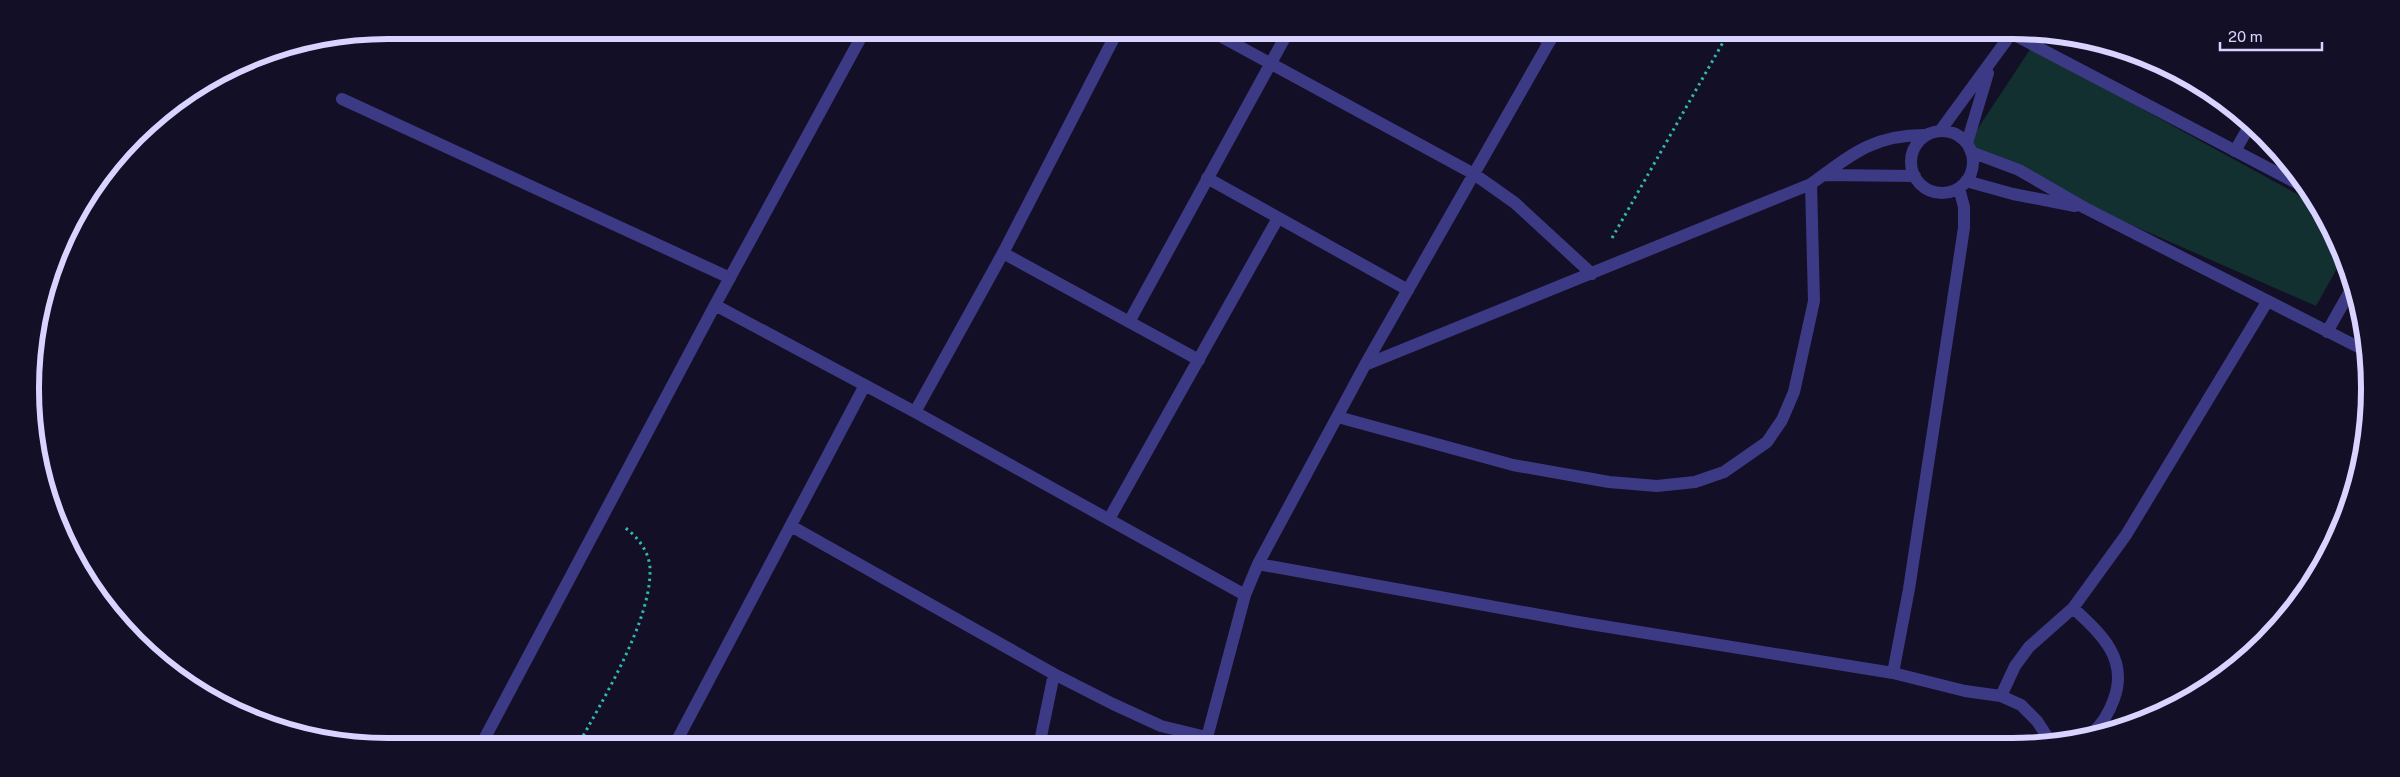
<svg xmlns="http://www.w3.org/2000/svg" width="2400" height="777" font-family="'Public Sans',sans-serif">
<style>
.grass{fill:#12302f}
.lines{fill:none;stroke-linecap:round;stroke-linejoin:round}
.path{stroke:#2fb8b0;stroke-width:3;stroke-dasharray:2.5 4;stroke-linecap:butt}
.service{stroke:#3d3a85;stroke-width:12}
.minor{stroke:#3d3a85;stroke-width:12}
.rim{fill:none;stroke:#d9d4ff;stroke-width:6}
</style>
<rect width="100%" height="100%" fill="#130f26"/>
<!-- grass -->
<path class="grass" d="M2031,48L2319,206L2344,256L2316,306L1963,151Z"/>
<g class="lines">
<!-- path -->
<path class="path" d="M1612,238L1730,30
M577,747C602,701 652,620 650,568C649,551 637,536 624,527"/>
<!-- service -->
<path class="service" d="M1529,30L1550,41
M2235,151L2251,123
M1207,178L1408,290
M1003,253L1199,360
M1129,322L1289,30
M1109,519L1278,218"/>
<!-- minor -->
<path class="minor" d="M1209,30L1474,174L1515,203L1592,274
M2005,30L2310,190
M342,99L730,278
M1940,131L2014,30
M1911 162a31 31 0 1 1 62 0a31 31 0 1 1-62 0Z
M1967,143L1988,73
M1971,152L2019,170L2085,208L2366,351
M1824,175L1915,176
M1966,181L2013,194L2075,206
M715,305L915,412L1245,595
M2327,332L2353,286
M1365,365L1811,184C1851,155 1873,135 1924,135
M915,412L1003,253L1118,30
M1338,417L1513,465L1609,482L1657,486L1695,482L1724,472L1767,442L1782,420L1794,392L1814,301L1811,184
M791,526L1054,674L1113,704L1161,726L1206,737
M1258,564L1578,622L1893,673L1965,691L2001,696L2021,705L2037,721L2048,738L2049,744
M2073,608C2100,633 2129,658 2114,699C2109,713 2102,725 2091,734
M1893,673L1909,589L1964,228V207L1959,188
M2001,696L2015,666L2029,647L2073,608L2126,535L2267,302
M1205,745L1245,595L1258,564L1365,365L1556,30
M674,746L865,385
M1039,746L1054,674
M480,747L715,305L865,30"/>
</g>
<!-- crop -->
<path d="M0 0H2400V777H0ZM388 39H2012A349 349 0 0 1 2361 388V389A349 349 0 0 1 2012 738H388A349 349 0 0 1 39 389V388A349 349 0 0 1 388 39Z" fill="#130f26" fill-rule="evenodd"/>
<path class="rim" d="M388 39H2012A349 349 0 0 1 2361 388V389A349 349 0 0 1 2012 738H388A349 349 0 0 1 39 389V388A349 349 0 0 1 388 39Z"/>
<!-- scale -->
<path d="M2220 42v8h102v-8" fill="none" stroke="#d9d4ff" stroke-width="2.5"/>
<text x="2228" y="42" font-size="15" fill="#d9d4ff" stroke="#130f26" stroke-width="4" paint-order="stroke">20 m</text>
</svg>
